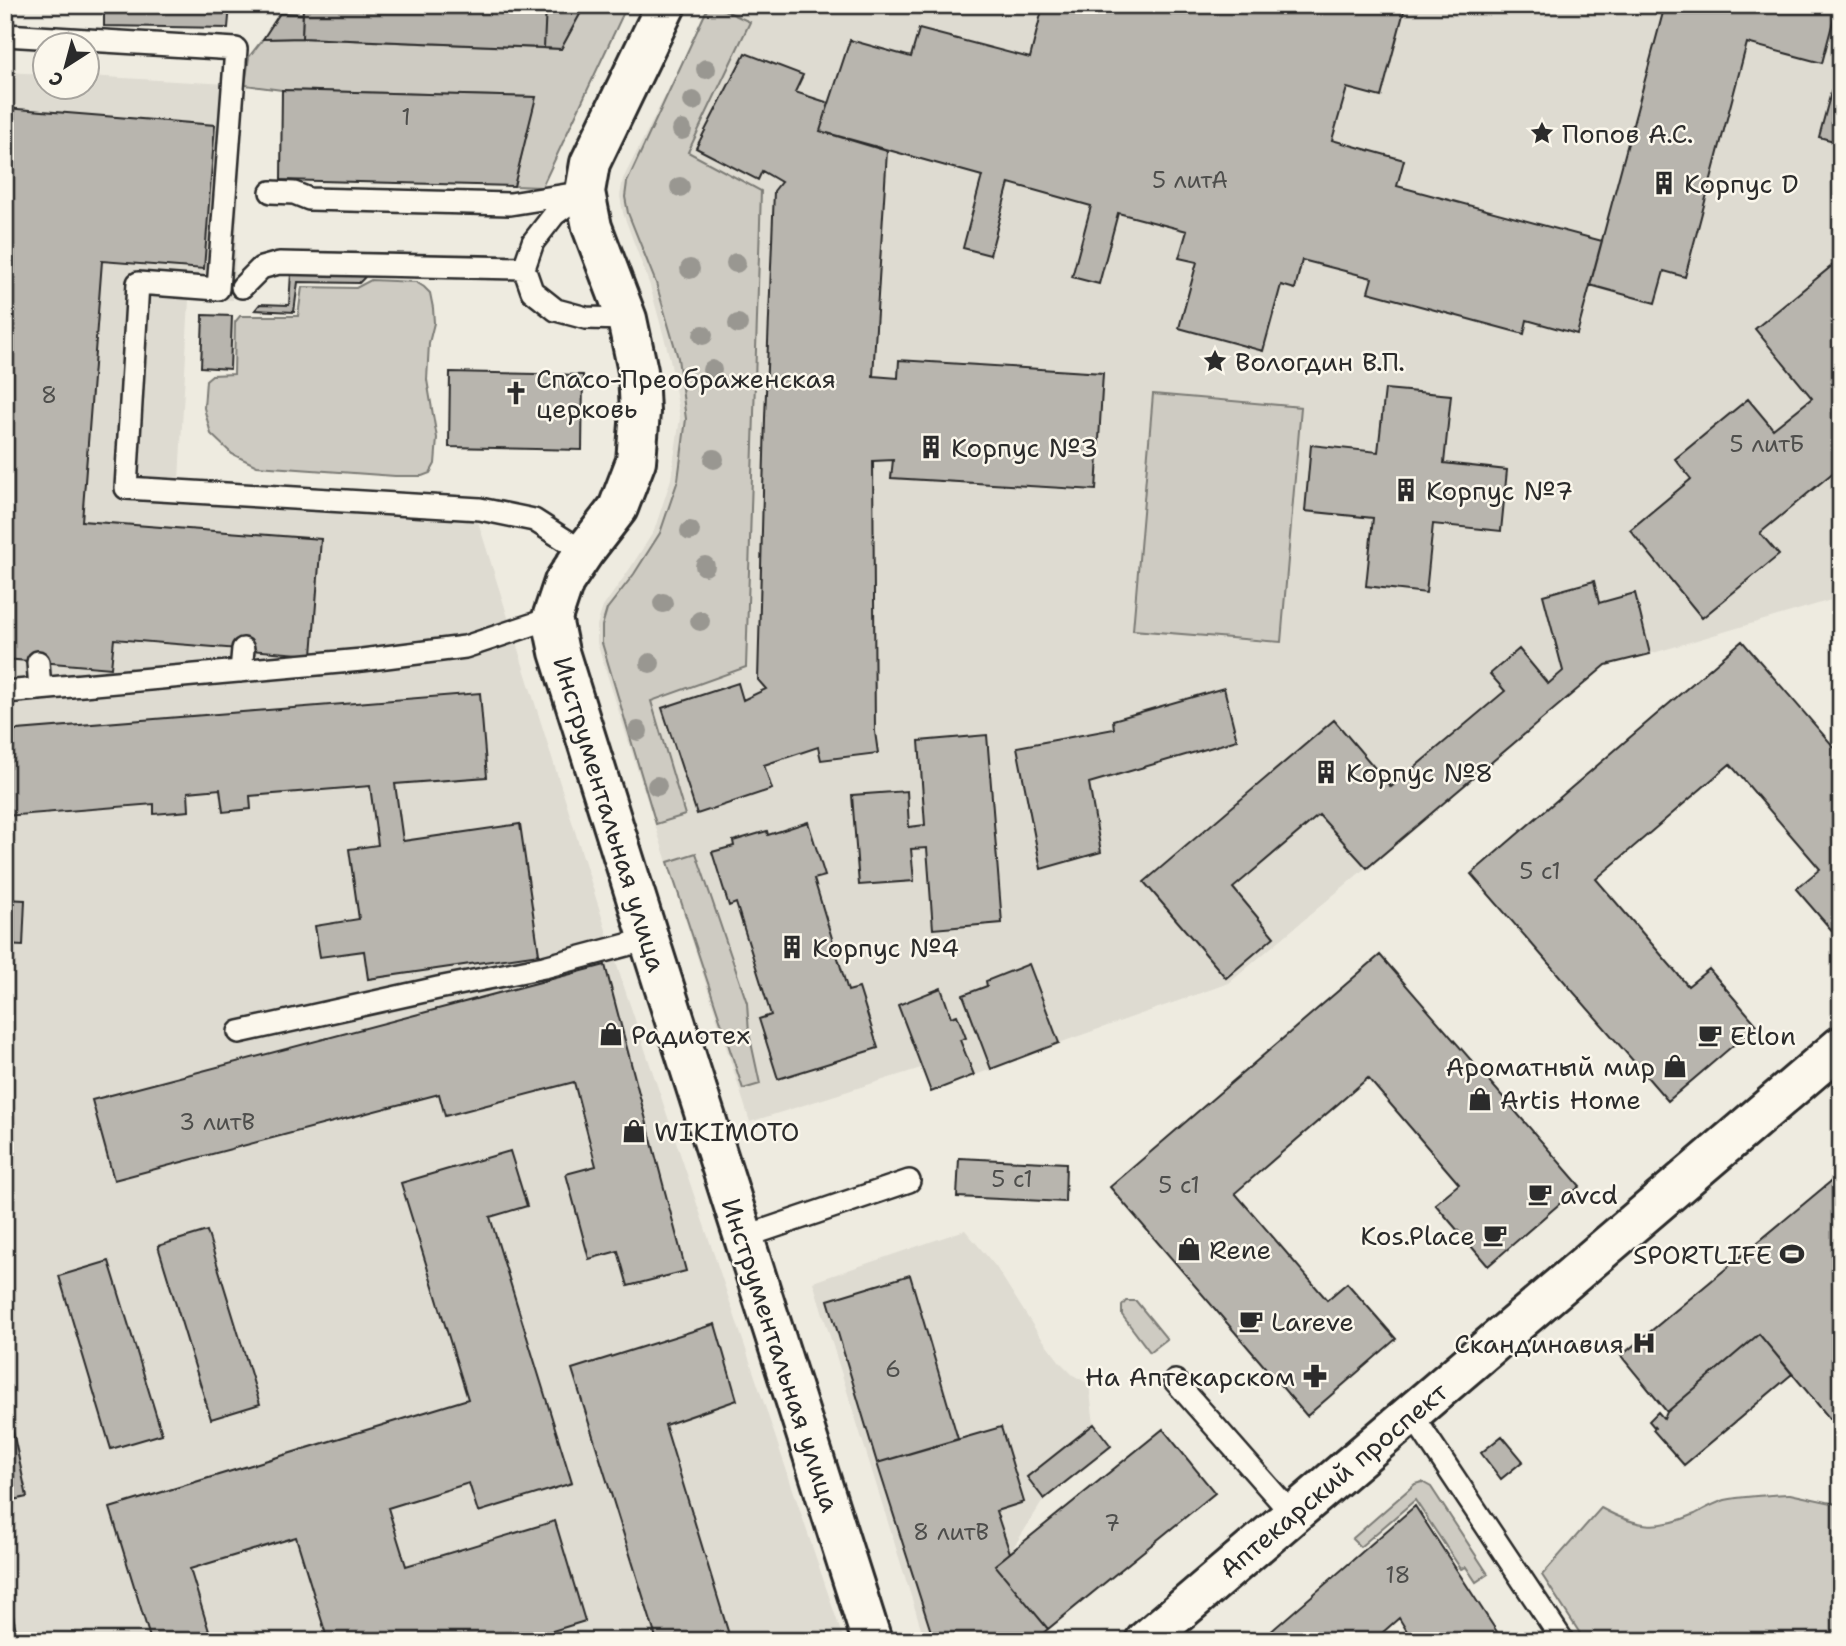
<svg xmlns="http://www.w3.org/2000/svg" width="1846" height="1646" font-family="'Shantell Sans',sans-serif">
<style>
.built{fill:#dedbd1}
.green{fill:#cecbc2;stroke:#7c7b76;stroke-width:2}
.building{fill:#b8b5ae;stroke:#2b2b2b;stroke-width:2}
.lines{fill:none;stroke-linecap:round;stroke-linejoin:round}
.service-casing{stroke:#2b2b2b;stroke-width:26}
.minor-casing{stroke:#2b2b2b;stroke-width:44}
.service{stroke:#fbf7ec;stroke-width:21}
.minor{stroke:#fbf7ec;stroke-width:38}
.tree{fill:#999791}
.labels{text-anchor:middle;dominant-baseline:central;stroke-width:5;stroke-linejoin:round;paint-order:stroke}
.number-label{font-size:23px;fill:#4e4e4c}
.poi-label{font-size:26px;fill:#2b2b2b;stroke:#fbf7ec;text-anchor:start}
.street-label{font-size:26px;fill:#2b2b2b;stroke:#fbf7ec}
</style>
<rect width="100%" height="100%" fill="#eeebe0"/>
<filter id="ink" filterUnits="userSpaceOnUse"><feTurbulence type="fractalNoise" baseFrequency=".0143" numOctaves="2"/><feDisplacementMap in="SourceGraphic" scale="14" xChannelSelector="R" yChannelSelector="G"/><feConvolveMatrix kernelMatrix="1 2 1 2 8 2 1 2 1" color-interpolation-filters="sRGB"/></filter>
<g filter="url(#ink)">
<!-- built -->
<path class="built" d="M711,5H1841V597L1650,654L1606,665L1229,983L1059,1043L931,1092L921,1068L750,1122L597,643V625L603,607L629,570L654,531L671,479L680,418L670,359L650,286L623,213L620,196L623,179Z
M5,72L45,74L46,88H88V76L245,85L233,300H189L179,480L470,496L621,978L844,1641H5Z
M965,1230L996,1267L1037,1332L1060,1362L1073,1375L1089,1384L1094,1424L1027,1477L1044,1499L1010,1553L1048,1629L1059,1641H925L813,1282Z"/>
<!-- green -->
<path class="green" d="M585,5H599L624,12L542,187L514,186L535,97L282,90L245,85L249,57L263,39L302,38L561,49Z
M709,5H713L750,22L688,152L761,191L746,667L651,701L685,815L656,824L602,643V626L607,609L634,574L660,533L678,480L686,419L678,358L656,283L628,213L625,197L627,182Z
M371,280L416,282L424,287L430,293L433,308L434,323L429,343L427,380L437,438L435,464L430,473L422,476H395L257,466L232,454L211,434L204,408L206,380L212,375L234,374L235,322L240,316H298L302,287L356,288Z
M1153,394L1301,407L1281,642L1133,630Z
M696,853L747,1003L749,1033L760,1084L743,1089L668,862Z
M1126,1301H1136L1167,1339L1150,1352L1122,1315V1306Z
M1422,1482L1431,1487L1488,1574L1476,1582L1466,1567L1461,1569L1415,1500L1360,1547L1352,1539L1415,1484Z
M1790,1494L1841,1505V1641H1585L1542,1575L1601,1508C1636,1527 1657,1531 1695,1514C1704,1509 1715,1503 1725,1500C1746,1496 1769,1495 1790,1494Z"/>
<!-- building -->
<path class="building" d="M104,5H230L228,28L104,26Z
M303,5H546L544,48L302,38Z
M546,5H585L561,49L544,48Z
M1041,5H1400L1405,7L1381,97L1347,88L1332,140L1404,160L1397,186L1602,241L1577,334L1527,320L1524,334L1368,292L1372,278L1302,260L1295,289L1281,285L1263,351L1179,328L1197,262L1179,258L1187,231L1118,213L1099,284L1072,277L1091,206L1009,183L990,255L963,248L982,176L820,131L850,40L911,57L919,29L1030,58L1043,6Z
M1665,5H1841V15L1835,14L1822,63L1747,43L1685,277L1664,271L1655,303L1590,285Z
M280,13L303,14L302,38L263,39Z
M745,53L803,75L795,92L829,103L820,131L887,151L873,376L898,378L899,360L1103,373L1096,490L891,478L893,460L873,461L875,732L878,753L821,760L818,747L764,765L772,789L697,814L662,708L738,683L743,700L766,689L758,680L765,418L774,191L781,182L762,171L758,180L696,148Z
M1841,55V143L1819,137Z
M282,90L536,97L514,186L281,180Z
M5,108L215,125L204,269L102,261L82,521L321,539L312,655L114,639L111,668L5,659Z
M1833,265L1841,274V466L1760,533L1779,555L1702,618L1630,530L1691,479L1675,459L1748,399L1773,429L1812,398L1755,329Z
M291,273L367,275L359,283L298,282L294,312L255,310L260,304L289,305Z
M203,315L232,316L230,369L201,367Z
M450,372L583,375L582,450L449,447Z
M1385,389L1451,395L1444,463L1507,470L1501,531L1433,524L1426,593L1366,586L1373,518L1305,511L1311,445L1378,452Z
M1594,581L1599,603L1635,593L1650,654L1606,665L1367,868L1319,815L1233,888L1274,937L1226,978L1144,882L1334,720L1391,787L1505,691L1490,674L1519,649L1548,684L1563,671L1543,595Z
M1742,641L1841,755V941L1796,889L1820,869L1730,764L1596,879L1688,986L1709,969L1757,1025L1668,1101L1471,874Z
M1224,688L1237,740L1089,783L1101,852L1041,869L1017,747L1114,729L1113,720Z
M480,693L487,777L395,784L403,841L520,824L539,954L368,979L364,951L320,957L315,926L359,919L349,849L378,845L370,786L250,796L251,809L223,812L220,789L188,792L189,811L154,814V804L5,816V731Z
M987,735L1002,923L933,929L927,848L911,849L914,881L859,885L852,795L907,791L909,827L925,825L919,741Z
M808,822L825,876L814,879L848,991L859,988L878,1048L778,1079L759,1019L771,1015L736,903L729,906L712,852L734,846L733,841L767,831L768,835Z
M5,899L25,900L23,946L5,945Z
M1380,955L1580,1186L1488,1266L1435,1204L1459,1184L1368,1078L1235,1193L1327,1300L1347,1283L1396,1339L1307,1416L1110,1187Z
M1029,964L1059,1043L991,1069L963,995L987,986L986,981Z
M605,965L686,1271L628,1286L618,1251L589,1259L566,1174L596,1166L574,1082L445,1116L439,1094L114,1180L92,1100Z
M941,988L951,1017L957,1015L966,1038L960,1040L974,1075L931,1092L898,1005Z
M5,1116L9,1117L6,1170H5Z
M510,1151L527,1206L490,1217L572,1483L478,1512L469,1483L388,1508L406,1566L555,1521L585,1621L520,1641H328L296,1537L190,1569L212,1641H151L110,1508L468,1399L401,1183Z
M959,1158L1066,1163L1065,1202L957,1197Z
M1841,1173V1410L1830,1419L1759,1334L1667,1412L1621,1356Z
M207,1231L260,1404L211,1419L158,1246Z
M109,1261L162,1434L111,1449L59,1276Z
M910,1275L958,1439L877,1463L828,1300Z
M715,1324L737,1400L665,1425L731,1641H657L572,1369Z
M1759,1334L1792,1374L1684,1465L1653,1430L1655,1428L1649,1421L1658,1412L1664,1419L1667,1412Z
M5,1394L27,1497L5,1502Z
M1094,1424L1111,1446L1044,1499L1027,1477Z
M1001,1427L1024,1502L996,1511L1010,1553L995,1565L1048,1629L1034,1641H934L877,1463Z
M1163,1429L1215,1493L1048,1629L995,1565Z
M1502,1436L1523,1461L1501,1479L1481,1453Z
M1415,1506L1503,1641H1413L1399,1618L1373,1641H1260Z
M10,1600L18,1641H5V1601Z"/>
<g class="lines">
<!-- service casing -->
<g class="service-casing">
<path id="service" d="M5,35L236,49L218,289L138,283L126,488L480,509L534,520L584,552
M271,192L294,193L309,199L510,204L585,192
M583,193L554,215L533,242L524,268L532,291L556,310L586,318L627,319
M242,287L261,268L279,263L524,268
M38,662L40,689
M241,671L243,649
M5,692L362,660L465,647L552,618
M239,1032L438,988L544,967L649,939
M744,1237L909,1181
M1175,1381L1292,1514
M1411,1413L1563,1641"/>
</g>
<!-- minor casing -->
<g class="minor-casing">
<path id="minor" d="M666,5L590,163L585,192L592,227L627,319L638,371L640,412L636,461L618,508L584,552L564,582L552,618L559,652L649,939L872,1641
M1145,1641L1841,1046"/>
</g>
<!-- service -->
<use href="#service" class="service"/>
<!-- minor -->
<use href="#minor" class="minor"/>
</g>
<!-- trees -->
<g class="tree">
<circle cx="706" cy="69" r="10"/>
<circle cx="693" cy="101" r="10"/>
<circle cx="682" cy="130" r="10"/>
<circle cx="680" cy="187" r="10"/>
<circle cx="736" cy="263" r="10"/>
<circle cx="690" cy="269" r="10"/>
<circle cx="738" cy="324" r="10"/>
<circle cx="703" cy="335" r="10"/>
<circle cx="712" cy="370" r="10"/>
<circle cx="714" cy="459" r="10"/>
<circle cx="690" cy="531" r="10"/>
<circle cx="705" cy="566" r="10"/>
<circle cx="663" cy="603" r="10"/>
<circle cx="700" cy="621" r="10"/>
<circle cx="650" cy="663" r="10"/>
<circle cx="638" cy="731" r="10"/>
<circle cx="657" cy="786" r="10"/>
</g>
</g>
<!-- icons -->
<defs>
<g id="sight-bare" transform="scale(1.89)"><path d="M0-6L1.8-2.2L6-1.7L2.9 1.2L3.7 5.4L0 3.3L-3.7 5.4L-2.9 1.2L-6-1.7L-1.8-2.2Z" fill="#2b2b2b" stroke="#fbf7ec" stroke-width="2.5" paint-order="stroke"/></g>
<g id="building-bare" transform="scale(1.89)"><path d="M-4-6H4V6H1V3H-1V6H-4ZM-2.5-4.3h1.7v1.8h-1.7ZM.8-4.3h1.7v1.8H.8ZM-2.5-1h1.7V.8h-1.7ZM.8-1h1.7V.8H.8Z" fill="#2b2b2b" stroke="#fbf7ec" stroke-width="2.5" paint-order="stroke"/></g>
<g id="church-bare" transform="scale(1.89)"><path d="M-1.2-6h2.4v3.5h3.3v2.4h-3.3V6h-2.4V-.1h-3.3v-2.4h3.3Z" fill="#2b2b2b" stroke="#fbf7ec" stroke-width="2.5" paint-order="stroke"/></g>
<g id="shop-bare" transform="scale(1.89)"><path d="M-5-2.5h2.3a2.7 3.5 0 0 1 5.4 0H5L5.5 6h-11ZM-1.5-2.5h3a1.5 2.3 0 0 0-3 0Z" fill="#2b2b2b" stroke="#fbf7ec" stroke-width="2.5" paint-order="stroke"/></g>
<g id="cafe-bare" transform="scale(1.89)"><path d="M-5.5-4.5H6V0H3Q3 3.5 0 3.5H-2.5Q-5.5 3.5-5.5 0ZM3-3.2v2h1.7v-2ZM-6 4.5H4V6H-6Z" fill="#2b2b2b" stroke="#fbf7ec" stroke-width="2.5" paint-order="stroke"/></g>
<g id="stadium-bare" transform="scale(1.89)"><path d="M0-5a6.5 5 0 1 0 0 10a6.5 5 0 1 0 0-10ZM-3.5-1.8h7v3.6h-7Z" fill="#2b2b2b" stroke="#fbf7ec" stroke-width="2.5" paint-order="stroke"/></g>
<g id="hospital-bare" transform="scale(1.89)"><path d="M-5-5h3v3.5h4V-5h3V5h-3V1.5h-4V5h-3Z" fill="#2b2b2b" stroke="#fbf7ec" stroke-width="2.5" paint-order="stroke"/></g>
<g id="pharmacy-bare" transform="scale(1.89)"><path d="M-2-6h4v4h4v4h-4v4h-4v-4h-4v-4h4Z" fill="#2b2b2b" stroke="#fbf7ec" stroke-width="2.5" paint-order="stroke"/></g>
</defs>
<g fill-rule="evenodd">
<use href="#sight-bare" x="1542" y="133"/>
<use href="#building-bare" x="1664" y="183"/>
<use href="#sight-bare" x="1215" y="361"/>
<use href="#church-bare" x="516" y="393"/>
<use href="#building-bare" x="931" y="447"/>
<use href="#building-bare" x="1406" y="490"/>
<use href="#building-bare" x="1326" y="772"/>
<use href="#building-bare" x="792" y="947"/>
<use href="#shop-bare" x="611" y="1034"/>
<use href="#cafe-bare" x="1710" y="1035"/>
<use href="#shop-bare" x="1675" y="1066"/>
<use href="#shop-bare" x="1480" y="1099"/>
<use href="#shop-bare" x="634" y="1131"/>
<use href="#cafe-bare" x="1540" y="1194"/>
<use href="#cafe-bare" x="1495" y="1235"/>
<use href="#shop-bare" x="1189" y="1249"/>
<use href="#stadium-bare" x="1792" y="1254"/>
<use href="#cafe-bare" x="1251" y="1321"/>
<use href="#hospital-bare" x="1644" y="1343"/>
<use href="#pharmacy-bare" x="1315" y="1376"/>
</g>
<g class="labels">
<!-- number labels -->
<g class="number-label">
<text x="406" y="117">1</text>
<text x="1190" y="180">5 литА</text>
<text x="49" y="395">8</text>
<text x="1767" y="444">5 литБ</text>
<text x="1540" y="871">5 с1</text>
<text x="217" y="1122">3 литВ</text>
<text x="1012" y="1179">5 с1</text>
<text x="1179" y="1185">5 с1</text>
<text x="893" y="1369">6</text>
<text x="1112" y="1523">7</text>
<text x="951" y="1532">8 литВ</text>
<text x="1398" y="1575">18</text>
</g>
<!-- poi labels -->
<g class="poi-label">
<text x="1562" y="133">Попов А.С.</text>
<text x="1684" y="183">Корпус D</text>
<text x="1235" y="361">Вологдин В.П.</text>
<text x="536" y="378">Спасо-Преображенская<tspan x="536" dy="30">церковь</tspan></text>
<text x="951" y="447">Корпус №3</text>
<text x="1426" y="490">Корпус №7</text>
<text x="1346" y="772">Корпус №8</text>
<text x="812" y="947">Корпус №4</text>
<text x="631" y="1034">Радиотех</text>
<text x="1730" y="1035">Etlon</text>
<text x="1655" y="1066" text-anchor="end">Ароматный мир</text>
<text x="1500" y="1099">Artis Home</text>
<text x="654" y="1131">WIKIMOTO</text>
<text x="1560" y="1194">avcd</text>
<text x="1475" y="1235" text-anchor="end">Kos.Place</text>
<text x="1209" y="1249">Rene</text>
<text x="1772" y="1254" text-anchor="end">SPORTLIFE</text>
<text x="1271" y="1321">Lareve</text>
<text x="1624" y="1343" text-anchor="end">Скандинавия</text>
<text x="1295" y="1376" text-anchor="end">На Аптекарском</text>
</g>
<!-- street labels -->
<g class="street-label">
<text transform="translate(610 814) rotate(73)">Инструментальная улица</text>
<text transform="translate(781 1355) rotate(72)">Инструментальная улица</text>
<text transform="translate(1333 1480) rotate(-40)">Аптекарский проспект</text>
</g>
</g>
<!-- margin -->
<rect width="1846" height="1646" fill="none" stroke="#fbf7ec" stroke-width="28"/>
<rect x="14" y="14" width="1818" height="1618" fill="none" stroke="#2b2b2b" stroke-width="2.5" filter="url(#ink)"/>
<!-- north arrow -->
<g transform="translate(66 66) rotate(216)"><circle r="33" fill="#fbf7ec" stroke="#a8a59f" stroke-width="2"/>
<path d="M0-5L12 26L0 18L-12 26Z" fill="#2b2b2b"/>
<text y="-10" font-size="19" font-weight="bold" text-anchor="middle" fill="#2b2b2b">С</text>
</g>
</svg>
